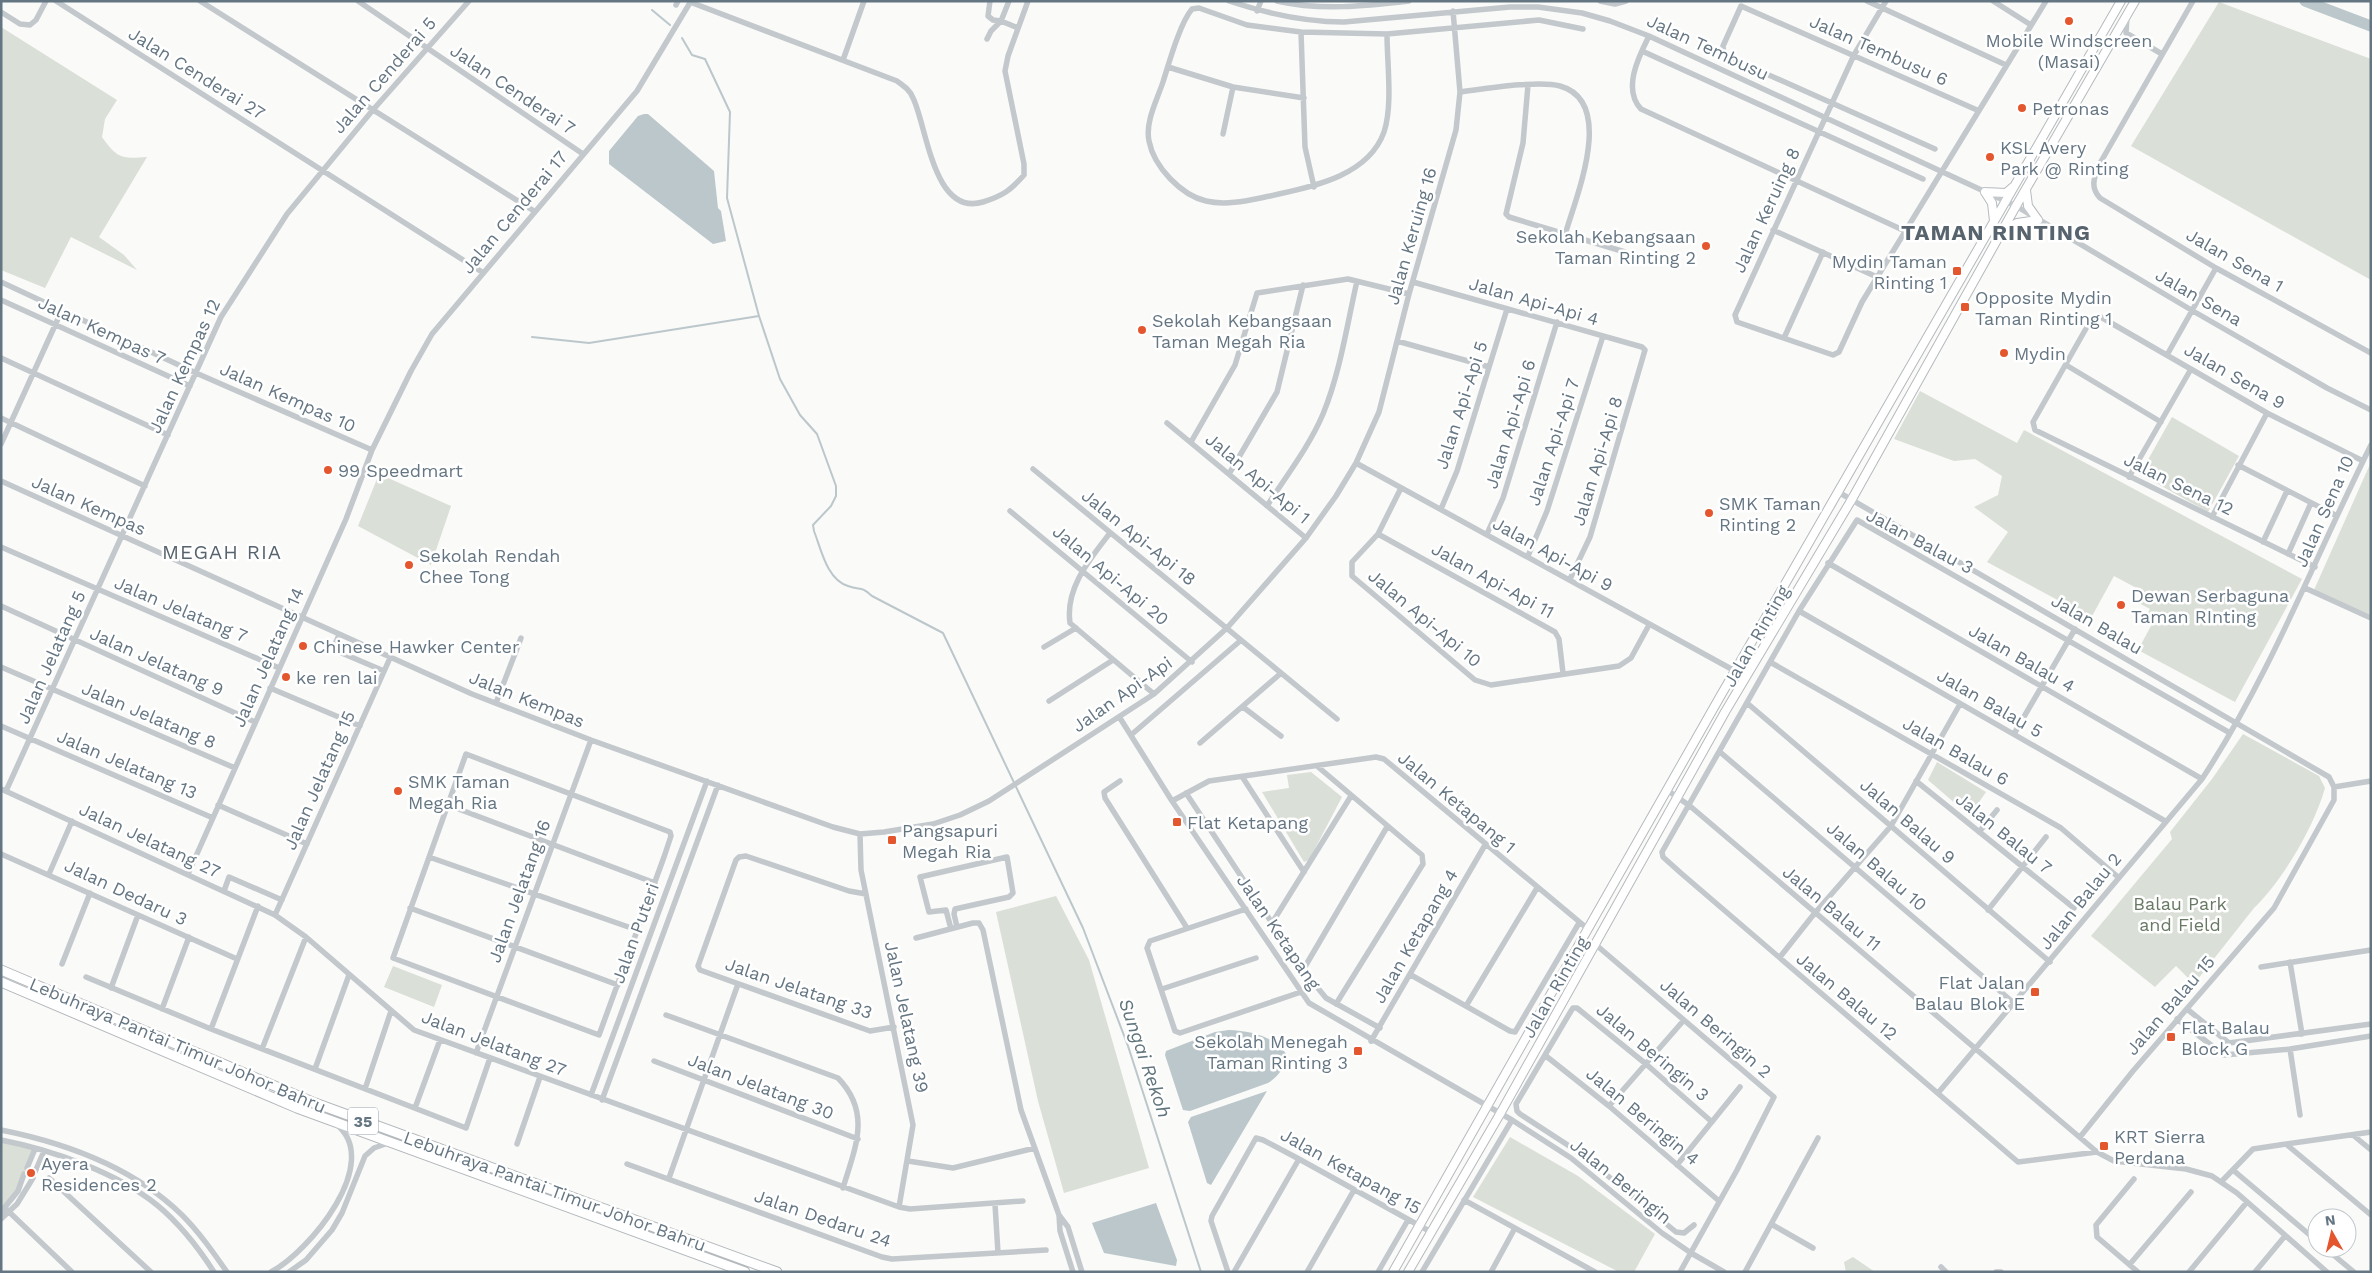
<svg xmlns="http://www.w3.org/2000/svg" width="2372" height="1273" font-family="'Work Sans',sans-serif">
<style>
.green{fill:#dadfd7}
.water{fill:#bbc7cb}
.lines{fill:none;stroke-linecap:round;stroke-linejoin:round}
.stream{stroke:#bbc7cb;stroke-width:2}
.river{stroke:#bbc7cb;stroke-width:11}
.major-casing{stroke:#b5babe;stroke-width:10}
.highway-casing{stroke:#b4b9bd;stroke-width:11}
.minor{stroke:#c3c8cc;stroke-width:5.5}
.major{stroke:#fff;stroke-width:8}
.highway{stroke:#fff;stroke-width:9}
.poi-dot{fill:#e4572e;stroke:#fff;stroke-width:2}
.labels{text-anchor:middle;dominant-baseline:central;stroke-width:5;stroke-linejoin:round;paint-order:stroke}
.shield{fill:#fff;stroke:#939fa8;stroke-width:1}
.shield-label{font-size:16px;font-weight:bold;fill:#657683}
.poi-label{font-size:18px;fill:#657683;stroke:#fff;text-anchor:start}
.street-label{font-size:18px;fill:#657683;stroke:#fff}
.park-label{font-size:18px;fill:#687a64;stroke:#fff}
.water-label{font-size:19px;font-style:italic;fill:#60757c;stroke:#fff}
.quarter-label{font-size:20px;letter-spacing:1px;fill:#57646e;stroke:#fff}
.district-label{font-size:22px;font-weight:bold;letter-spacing:1px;fill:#57646e;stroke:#fff}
</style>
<rect width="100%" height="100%" fill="#fafaf8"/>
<!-- green -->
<path class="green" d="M2219,2L2371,59V280L2131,146Z
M1,27L117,100L105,119L102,137C117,158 121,159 147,157L99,237L124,255L137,270L71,237L45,288L1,270Z
M1920,391L2017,443L2024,430L2302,579L2235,702L2138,650L2152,624L2144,620L2150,609L2139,603L2144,592L2114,576L2091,618L1987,562L2008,532L1974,507L1998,495L2002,476L1975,459L1954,461L1894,439Z
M2172,417L2239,456L2208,512L2140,474Z
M2371,462V615L2314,590Z
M379,474L451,506L431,565L358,526Z
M2243,734L2319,776L2325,788C2314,827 2283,880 2254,908L2194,984L2176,966L2155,987L2091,936L2172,839L2170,832L2212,779Z
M1937,762L1986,792L1977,805L1986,814L1978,823L1928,780Z
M1311,772L1342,797L1309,860L1304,862L1262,792L1289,788L1287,775Z
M1056,896L1089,960L1149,1168L1064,1193L1038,1101L996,912Z
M393,966L442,985L434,1007L384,987Z
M1510,1137L1578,1176L1655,1234L1634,1272H1619L1473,1197Z
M1,1142L35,1149L20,1185L1,1211Z
M1853,1257L1875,1272H1846L1844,1262Z"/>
<!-- water -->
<path class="water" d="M644,114H648L714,171L718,208L721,211L726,241L713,244L609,164V151L638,116Z
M1229,1030C1251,1031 1274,1036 1287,1055C1287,1065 1277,1078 1268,1083L1190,1111L1183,1110L1165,1055L1166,1051L1215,1032Z
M1267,1091L1211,1185L1207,1183L1188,1122L1191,1117Z
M1156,1203L1177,1260L1176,1266L1104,1253L1092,1223Z"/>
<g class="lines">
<!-- stream -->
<path class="stream" d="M652,10L670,25
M682,38L692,55L705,59L730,112L727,198L759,316L780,379L800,415L817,434L836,486V496L831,506L813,525L814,531C821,549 827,580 848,586C861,591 860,585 872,596L943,633L1083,928L1128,1046L1201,1272
M532,337L589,343L759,316"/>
<!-- river -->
<path class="river" d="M2305,1L2371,26"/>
<!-- major casing -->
<g class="major-casing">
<path id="major" d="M2026,190L2028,206L2038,220
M1985,192L2006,193L2013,187
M1985,192L1992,203L1994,221
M2004,230L2017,223L2038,220
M1393,1272C1501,1082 1608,892 1717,702C1851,468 1988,236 2121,1
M1408,1272L1500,1114L1725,712L1852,499L2016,206L2135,1"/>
</g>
<!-- highway casing -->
<g class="highway-casing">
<path id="highway" d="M1,970L315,1103L777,1272
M1,982L297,1108L745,1272"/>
</g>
<!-- minor -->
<path class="minor" d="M56,1L482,272
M200,1L534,211
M358,1L583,154
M990,1L988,16L993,20L1001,21L1009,1
M1229,1C1268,14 1304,22 1344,22L1510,7H1538L1582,13L1610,21L1649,36L2016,206L2193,311L2327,388L2371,410
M1277,1C1321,11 1365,6 1409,1
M1600,1L1615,4L1626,1
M1867,1L2006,65
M1886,1L1854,55L1735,315L1737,322L1833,355L1839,352L1862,302L2046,1
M1993,1L2031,25
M2193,1L2099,165C2094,178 2090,187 2100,198L2216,268L2371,353
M690,2L897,81C904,86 910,90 913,98C927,126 933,217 983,202C1002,196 1010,191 1024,175V164L1005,71L1008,56L1028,1
M676,5L678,1
M1257,11L1261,1
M1,12L20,24L30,25L36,20L46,1
M2127,16L2126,33L2162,54
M1301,32L1305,147L1314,187
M1387,34C1387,63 1393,105 1384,132C1368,177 1310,187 1270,196C1250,200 1227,206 1206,201C1181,195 1154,167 1149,141C1145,122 1157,100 1163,82C1169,63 1180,23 1192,9L1199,8L1247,25L1301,32L1387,34L1539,20L1583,29
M1649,36C1639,56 1622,89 1641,109L1905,231
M987,39L991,31L1001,21L1018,28
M1642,51L1923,179
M843,60L864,1
M1168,67L1233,87L1304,98
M1528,85L1523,143L1506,214L1509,217L1625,252
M1460,92C1484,89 1538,80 1560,86C1617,102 1575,199 1565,235
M1223,134L1233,87
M1935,149L1724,55L1723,46L1741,6L1977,110
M1773,230L1877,277
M1,282L196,373L372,450
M1413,282L1642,347L1645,350L1590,537L1570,579
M1,300L190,386
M1784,338L1823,252
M1397,341L1489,367
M2167,355L2216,268
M1,358L168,435
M2066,365L2161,422
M1,418L145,486
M1167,423L1306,538
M1191,442L1235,365L1257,293L1348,279L1409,294
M1,444L62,310
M1356,463L1735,671
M2238,465L2337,516
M1033,469L1337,719
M1229,474L1277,392L1303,285
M2129,477L2191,369
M1,481L472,694L591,740L833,827L860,834L884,832L933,824L960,815L989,801L1154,694L1227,628L1306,538L1336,496L1356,463L1379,412L1409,294L1456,130L1460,92L1453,11
M1401,488L1378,534L1352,562V576L1475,680L1491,685L1619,666L1631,658L1649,625
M1840,493L2329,777L2334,787V800L2274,908L2133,1071L2080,1137
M1267,506C1286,476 1309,447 1323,414C1340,373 1347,325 1357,281
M1441,509L1457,471L1507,309
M1010,511L1192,662
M2212,517L2267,413
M1110,533C1090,559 1065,588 1070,623L1154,694
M1378,534L1555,632L1559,639L1563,673
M1487,534L1503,498L1557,322
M2263,542L2287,491
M1,547L279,668
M2288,554L2311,503
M1528,556L1547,511L1603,336
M1828,563L2202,779
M2315,567L2035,430L2033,422L2092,318L2099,316L2267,413L2363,461
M2305,588L2371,618
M1,606L255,722
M1799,611L2165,821
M339,635L335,644L337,651L384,671
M1044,647L1076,628
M1770,662L2061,828L2118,877
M1,667L235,768
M270,688L360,726
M1049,701L1113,660
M496,703L521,638
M1747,703L2050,962
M1243,707L1281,736
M1120,718L1172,801L1309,1003L1512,1120L1571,1158L1662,1233L1691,1253L1724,1272
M1,726L213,818
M2014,734L2075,629
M1131,735L1240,641
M1200,743L1280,674
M1720,752L2015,1004
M466,754L670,832L671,836L664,857L599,1035L393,958Z
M1317,766L1422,855L1423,864L1336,1004
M1243,778L1304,872
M1120,781L1104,792L1105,798L1187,928
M1916,781L2074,908
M2334,787L2371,781
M1,789L275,915L306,937L414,1030L899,1207L910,1209L1023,1201
M1667,790L1690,806L2097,1152L2114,1161L2186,1169L2212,1176L2237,1193L2327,1272
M6,791L221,317L287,214L372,111L469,1
M1186,793L1303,970L1326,998L1380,1028
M1172,801L1209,781L1376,757L1384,759L1588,929
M218,805L307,844
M448,805L655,883
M1979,832L1997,810
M860,834L861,870L913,1125L899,1207
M1,854L237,959
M429,857L637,930
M49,874L72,821
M188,874L346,519L372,450L411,371L432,334L637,91L691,1
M224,891L229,877L282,900
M866,894L849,891L746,856L739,857L736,860L698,966L700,970L870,1031L894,1027
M410,908L618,985
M1246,909L1150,941L1147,948L1175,1031L1180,1033L1301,992
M1988,910L2046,837
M275,915L390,658
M1272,923L1351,796
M951,929L946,910L929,912L920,877L1007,857L1013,893L1009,897L955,909L954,914L957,927
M916,938L973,923H979L983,930L1021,1110L1059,1215L1068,1227L1082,1272
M1595,944L1774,1097L1737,1170L1680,1272
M1780,957L1814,914L1891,826L1960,704
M2290,962L2302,1034
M62,964L90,893
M2261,967L2371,950
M1303,970L1387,827
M1411,975L1510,1031L1515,1032L1579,923
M86,977L211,1029L466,1128L490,1058
M111,988L138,915
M1162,989L1256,958
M1466,1006L1537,888
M162,1009L189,937
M2187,1009L2229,1043L2371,1024
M666,1015L838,1078C872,1113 855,1148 843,1188
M2177,1019L2224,1055L2290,1049L2371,1036
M211,1029L258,906
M1371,1041L1485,845
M262,1049L306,937
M2290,1049L2300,1115
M476,1053L591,740
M1546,1056L1609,1106L1719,1201
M654,1061L858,1139
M315,1069L349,975
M365,1089L391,1011
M1938,1093L2202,779C2271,674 2315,557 2371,445
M591,1095L707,781
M602,1100L718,785
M1609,1106L1684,1020
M415,1108L440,1040
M1,1130C66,1143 134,1168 182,1215C199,1232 213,1252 227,1272
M2353,1135L2371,1150
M1,1140C52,1150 116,1172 157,1205C180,1224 198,1247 214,1272
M517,1144L540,1077
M2286,1144L2371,1132
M2097,1152L2018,1162L1682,874L1663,857L1662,852L1799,611L1857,520L2230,733
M908,1161L953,1168L1035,1148
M627,1164L882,1257L892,1259L1046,1250
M1677,1165L1740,1087
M27,1168L35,1149
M2233,1170L2317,1241
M35,1172L44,1151
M49,1178L151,1272
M669,1178L738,984
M2134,1179L2096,1225L2097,1237L2138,1272
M2222,1181L2253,1149L2286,1144L2371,1215
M1464,1200L1595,1272
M995,1204L998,1253
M5,1208L72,1272
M1,1212L18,1191L24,1174
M1059,1215L1060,1231L1073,1272
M1,1219L17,1204L33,1178
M1771,1224L1813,1248
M1694,1225L1684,1233L1676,1232L1580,1153L1520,1114L1517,1111L1516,1104L1571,1011L1573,1008H1577L1646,1064L1712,1122
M2325,1248L2354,1272
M2130,1264L2191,1192
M1941,1267L1946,1272
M271,1272C309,1252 384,1162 336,1124
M289,1272L306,1260L332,1230L342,1213L365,1156L374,1148L388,1143
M1228,1272L1211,1221L1212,1216L1256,1138L1263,1140L1299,1159L1431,1232
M1234,1272L1299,1159
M1307,1272L1354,1190
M1378,1272L1408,1220
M1422,1272L1512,1120
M1491,1272L1515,1228
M1745,1272L1818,1138
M1996,1272H2001
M2189,1272L2247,1202
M2255,1272L2285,1236"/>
<!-- major -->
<use href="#major" class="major"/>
<!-- highway -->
<use href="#highway" class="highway"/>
</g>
<!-- markers -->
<g class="poi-dot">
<circle cx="2069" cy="21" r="5"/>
<circle cx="2022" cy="108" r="5"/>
<circle cx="1990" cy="157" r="5"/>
<circle cx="1706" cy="246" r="5"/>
<rect x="1952" y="266" width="10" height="10" rx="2.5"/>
<rect x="1960" y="302" width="10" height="10" rx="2.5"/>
<circle cx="1142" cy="330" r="5"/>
<circle cx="2004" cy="353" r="5"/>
<circle cx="328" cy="470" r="5"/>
<circle cx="1709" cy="513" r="5"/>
<circle cx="409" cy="565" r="5"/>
<circle cx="2121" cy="605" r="5"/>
<circle cx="303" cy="646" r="5"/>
<circle cx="286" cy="677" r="5"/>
<circle cx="398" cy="791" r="5"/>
<rect x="1172" y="817" width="10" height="10" rx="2.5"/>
<rect x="887" y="835" width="10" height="10" rx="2.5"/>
<rect x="2030" y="987" width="10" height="10" rx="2.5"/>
<rect x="2166" y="1032" width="10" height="10" rx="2.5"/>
<rect x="1353" y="1046" width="10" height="10" rx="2.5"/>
<rect x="2099" y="1141" width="10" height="10" rx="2.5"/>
<circle cx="31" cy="1173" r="5"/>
</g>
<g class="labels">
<!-- shield labels -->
<rect class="shield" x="348" y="1107.5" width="30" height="27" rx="4"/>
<g class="shield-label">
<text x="363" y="1121">35</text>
</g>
<!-- poi labels -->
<g class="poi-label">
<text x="2069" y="40" text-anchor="middle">Mobile Windscreen<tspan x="2069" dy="21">(Masai)</tspan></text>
<text x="2032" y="108">Petronas</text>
<text x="2000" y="147">KSL Avery<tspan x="2000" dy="21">Park @ Rinting</tspan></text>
<text x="1696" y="236" text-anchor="end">Sekolah Kebangsaan<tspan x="1696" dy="21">Taman Rinting 2</tspan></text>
<text x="1947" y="261" text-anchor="end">Mydin Taman<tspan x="1947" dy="21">Rinting 1</tspan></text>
<text x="1975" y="297">Opposite Mydin<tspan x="1975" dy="21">Taman Rinting 1</tspan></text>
<text x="1152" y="320">Sekolah Kebangsaan<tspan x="1152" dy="21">Taman Megah Ria</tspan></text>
<text x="2014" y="353">Mydin</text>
<text x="338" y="470">99 Speedmart</text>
<text x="1719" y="503">SMK Taman<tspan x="1719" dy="21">Rinting 2</tspan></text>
<text x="419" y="555">Sekolah Rendah<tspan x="419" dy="21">Chee Tong</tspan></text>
<text x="2131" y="595">Dewan Serbaguna<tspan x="2131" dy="21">Taman RInting</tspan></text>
<text x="313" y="646">Chinese Hawker Center</text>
<text x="296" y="677">ke ren lai</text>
<text x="408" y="781">SMK Taman<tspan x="408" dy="21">Megah Ria</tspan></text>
<text x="1187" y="822">Flat Ketapang</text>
<text x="902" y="830">Pangsapuri<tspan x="902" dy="21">Megah Ria</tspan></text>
<text x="2025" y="982" text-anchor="end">Flat Jalan<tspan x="2025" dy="21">Balau Blok E</tspan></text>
<text x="2181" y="1027">Flat Balau<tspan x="2181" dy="21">Block G</tspan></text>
<text x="1348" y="1041" text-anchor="end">Sekolah Menegah<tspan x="1348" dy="21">Taman Rinting 3</tspan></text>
<text x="2114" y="1136">KRT Sierra<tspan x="2114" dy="21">Perdana</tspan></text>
<text x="41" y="1163">Ayera<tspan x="41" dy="21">Residences 2</tspan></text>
</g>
<!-- street labels -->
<g class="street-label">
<text transform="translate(1708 47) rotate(25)">Jalan Tembusu</text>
<text transform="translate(1879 50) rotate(24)">Jalan Tembusu 6</text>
<text transform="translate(197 73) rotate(32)">Jalan Cenderai 27</text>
<text transform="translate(384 75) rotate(-49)">Jalan Cenderai 5</text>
<text transform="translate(513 89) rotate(34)">Jalan Cenderai 7</text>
<text transform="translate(1766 210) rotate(-65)">Jalan Keruing 8</text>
<text transform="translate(514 212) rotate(-50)">Jalan Cenderai 17</text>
<text transform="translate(1411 236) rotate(-74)">Jalan Keruing 16</text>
<text transform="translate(2235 260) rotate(30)">Jalan Sena 1</text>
<text transform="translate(2199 297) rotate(30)">Jalan Sena</text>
<text transform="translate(1534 301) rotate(16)">Jalan Api-Api 4</text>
<text transform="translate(102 330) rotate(25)">Jalan Kempas 7</text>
<text transform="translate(184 366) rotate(-65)">Jalan Kempas 12</text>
<text transform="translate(2235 376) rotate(30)">Jalan Sena 9</text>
<text transform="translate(288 397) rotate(24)">Jalan Kempas 10</text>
<text transform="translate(1461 405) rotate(-72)">Jalan Api-Api 5</text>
<text transform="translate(1510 424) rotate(-73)">Jalan Api-Api 6</text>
<text transform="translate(1553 442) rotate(-72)">Jalan Api-Api 7</text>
<text transform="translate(1597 461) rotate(-73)">Jalan Api-Api 8</text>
<text transform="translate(1258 478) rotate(40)">Jalan Api-Api 1</text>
<text transform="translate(2179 484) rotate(26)">Jalan Sena 12</text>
<text transform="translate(89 505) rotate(24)">Jalan Kempas</text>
<text transform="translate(2324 511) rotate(-66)">Jalan Sena 10</text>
<text transform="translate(1139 537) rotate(39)">Jalan Api-Api 18</text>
<text transform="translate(1920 541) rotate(28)">Jalan Balau 3</text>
<text transform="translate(1553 554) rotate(29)">Jalan Api-Api 9</text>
<text transform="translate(1111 575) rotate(40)">Jalan Api-Api 20</text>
<text transform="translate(1493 580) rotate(29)">Jalan Api-Api 11</text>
<text transform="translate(181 609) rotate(23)">Jalan Jelatang 7</text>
<text transform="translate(1425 618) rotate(40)">Jalan Api-Api 10</text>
<text transform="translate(2097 624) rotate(30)">Jalan Balau</text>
<text transform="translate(1756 636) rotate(-60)">Jalan Rinting</text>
<text transform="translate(51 657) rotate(-66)">Jalan Jelatang 5</text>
<text transform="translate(268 657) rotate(-66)">Jalan Jelatang 14</text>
<text transform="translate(2022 658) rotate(30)">Jalan Balau 4</text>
<text transform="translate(157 661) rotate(24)">Jalan Jelatang 9</text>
<text transform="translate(1122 694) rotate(-35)">Jalan Api-Api</text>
<text transform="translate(527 699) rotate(22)">Jalan Kempas</text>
<text transform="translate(1990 703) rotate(30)">Jalan Balau 5</text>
<text transform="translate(149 715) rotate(23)">Jalan Jelatang 8</text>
<text transform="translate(1956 751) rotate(30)">Jalan Balau 6</text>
<text transform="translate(127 764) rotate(23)">Jalan Jelatang 13</text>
<text transform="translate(319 780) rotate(-66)">Jalan Jelatang 15</text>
<text transform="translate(1457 802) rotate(40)">Jalan Ketapang 1</text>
<text transform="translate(1908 821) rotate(41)">Jalan Balau 9</text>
<text transform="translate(2004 833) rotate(39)">Jalan Balau 7</text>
<text transform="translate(150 840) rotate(25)">Jalan Jelatang 27</text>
<text transform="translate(1877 866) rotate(41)">Jalan Balau 10</text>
<text transform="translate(519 891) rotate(-70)">Jalan Jelatang 16</text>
<text transform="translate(126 892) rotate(25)">Jalan Dedaru 3</text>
<text transform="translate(2080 901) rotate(-51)">Jalan Balau 2</text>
<text transform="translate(1832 908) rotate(40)">Jalan Balau 11</text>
<text transform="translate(1279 932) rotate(56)">Jalan Ketapang</text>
<text transform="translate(635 933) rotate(-70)">Jalan Puteri</text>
<text transform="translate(1415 936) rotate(-60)">Jalan Ketapang 4</text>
<text transform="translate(1555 987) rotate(-60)">Jalan Rinting</text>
<text transform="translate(799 988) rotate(19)">Jalan Jelatang 33</text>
<text transform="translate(1847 996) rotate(40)">Jalan Balau 12</text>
<text transform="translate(2170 1005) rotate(-49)">Jalan Balau 15</text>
<text transform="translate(907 1017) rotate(78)">Jalan Jelatang 39</text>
<text transform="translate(1716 1028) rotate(41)">Jalan Beringin 2</text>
<text transform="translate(494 1043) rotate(21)">Jalan Jelatang 27</text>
<text transform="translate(178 1045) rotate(23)">Lebuhraya Pantai Timur Johor Bahru</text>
<text transform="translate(1653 1052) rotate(40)">Jalan Beringin 3</text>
<text transform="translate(761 1086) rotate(21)">Jalan Jelatang 30</text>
<text transform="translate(1643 1116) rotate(40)">Jalan Beringin 4</text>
<text transform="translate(1351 1171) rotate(29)">Jalan Ketapang 15</text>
<text transform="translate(1621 1181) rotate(39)">Jalan Beringin</text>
<text transform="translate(555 1191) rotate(20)">Lebuhraya Pantai Timur Johor Bahru</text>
<text transform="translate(823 1218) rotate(19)">Jalan Dedaru 24</text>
</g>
<!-- park labels -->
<g class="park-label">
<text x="2180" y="903">Balau Park<tspan x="2180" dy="21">and Field</tspan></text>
</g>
<!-- water labels -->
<g class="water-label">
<text transform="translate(1145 1058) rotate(71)">Sungai Rekoh</text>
</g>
<!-- quarter labels -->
<g class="quarter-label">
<text x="222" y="552">MEGAH RIA</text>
</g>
<!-- district labels -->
<g class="district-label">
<text x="1996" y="232">TAMAN RINTING</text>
</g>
</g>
<!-- border -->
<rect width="2372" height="1273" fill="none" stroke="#657683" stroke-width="5"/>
<!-- north arrow -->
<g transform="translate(2332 1233) rotate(352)"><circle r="24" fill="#ffffff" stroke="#c1c8cd"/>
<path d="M0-4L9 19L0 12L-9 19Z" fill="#e4572e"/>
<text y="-8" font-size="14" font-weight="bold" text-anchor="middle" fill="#657683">N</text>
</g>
</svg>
